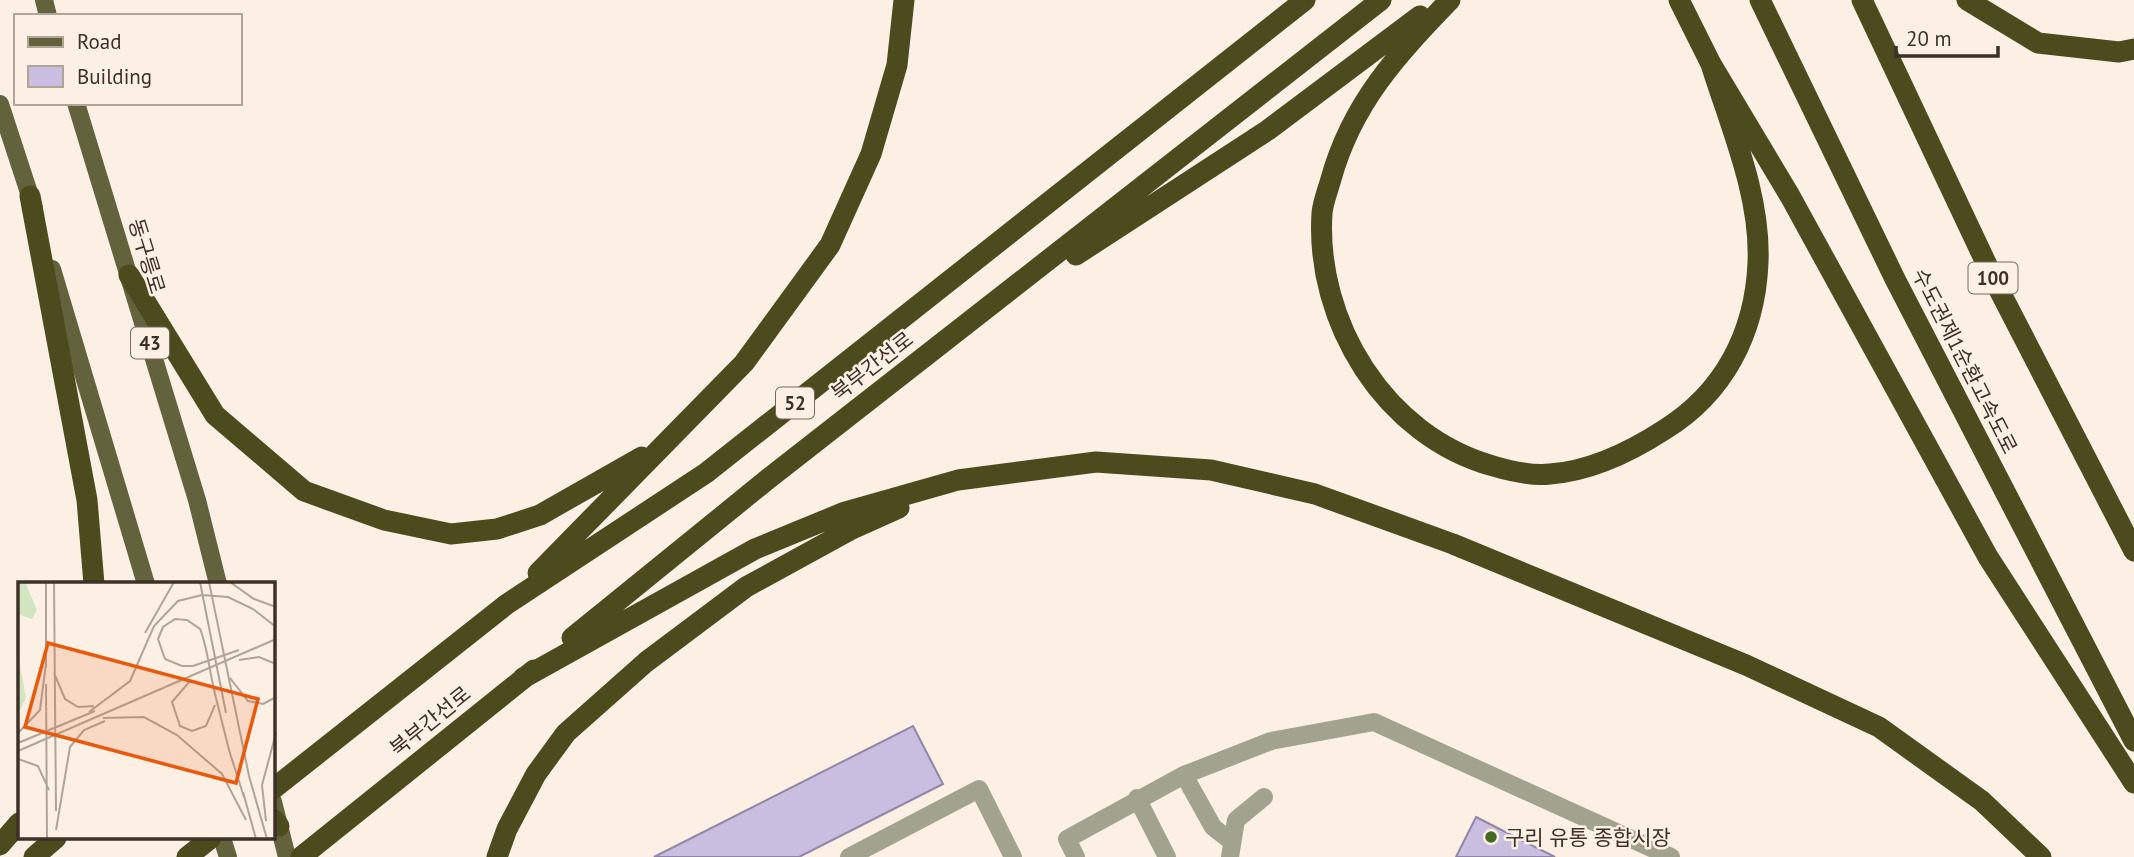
<svg xmlns="http://www.w3.org/2000/svg" width="2134" height="857" font-family="'PT Sans','Noto Sans KR',sans-serif">
<style>
.building{fill:#cabee0;stroke:#9186a6;stroke-width:2}
.lines{fill:none;stroke-linecap:round;stroke-linejoin:round}
.minor{stroke:#a2a38e;stroke-width:18}
.major{stroke:#62623c;stroke-width:18}
.highway{stroke:#4b4b1d;stroke-width:21}
.poi-dot{fill:#446922;stroke:#fcefe4;stroke-width:2.5}
.labels{text-anchor:middle;dominant-baseline:central;stroke-width:5;stroke-linejoin:round;paint-order:stroke}
.shield{fill:#fcefe4;stroke:#76695f;stroke-width:2}
.shield-label{font-size:19px;font-weight:bold;fill:#3d3026}
.street-label{font-size:21px;fill:#3d3026;stroke:#fcefe4}
.poi-label{font-size:21px;fill:#3d3026;stroke:#fcefe4;text-anchor:start}
.inset-road{fill:none;stroke:#b0a398;stroke-width:2}
.view{fill:#e8590c;fill-opacity:0.15;stroke:#e8590c;stroke-width:3.5}
.inset-edge{fill:none;stroke:#3d3026;stroke-width:3.5}
</style>
<rect width="100%" height="100%" fill="#fcefe4"/>
<!-- building -->
<path class="building" d="M913,726L943,784L799,857H654Z
M1476,817L1555,857H1456Z"/>
<g class="lines">
<!-- minor -->
<path class="minor" d="M1184,775L1213,827L1232,842
M1137,798L1167,857
M849,857L979,789L1013,857
M1076,857L1067,839L1184,775L1271,741L1374,722L1671,857
M1230,857L1236,820L1264,797"/>
<!-- major -->
<path class="major" d="M44,0L48,16
M76,103L197,500L218,584
M0,104L34,208
M52,269L146,584
M273,802L287,857
M222,838L228,857"/>
<!-- highway -->
<path class="highway" d="M1450,0C1397,55 1352,103 1331,179C1328,190 1323,202 1322,213C1315,322 1385,436 1493,466C1510,471 1532,476 1550,474C1592,471 1630,452 1664,430C1724,393 1755,333 1758,263C1761,196 1731,128 1711,64
M1679,0L1711,64L1790,196L1988,557L2134,783
M1760,0L1895,279L2134,741
M1862,0L1995,282L2134,551
M1967,0L2038,43L2119,52L2134,49
M30,196L87,500L94,584
M1076,255L1268,130L1420,16
M129,275L215,415L304,491L384,520L451,534L497,529L540,515L642,457
M538,573L744,363L830,245L871,154L897,65L904,0
M572,638L768,479L1381,0
M523,678L755,549L845,512L958,480L1096,462L1211,470L1315,494L1453,544L1746,665L1879,727L1982,801L2041,857
M273,789L507,604L706,473L1305,0
M273,819L279,826
M0,845L19,823
M34,857L56,838
M187,857L211,838
M301,857L534,670
M497,857L507,829L536,774L566,733L646,662L746,587L850,530L899,508"/>
</g>
<!-- markers -->
<circle class="poi-dot" cx="1491" cy="837" r="7"/>
<g class="labels">
<!-- shield labels -->
<g class="shield">
<rect x="1968.5" y="262.5" width="49" height="31" rx="5"/>
<rect x="131" y="327.5" width="38" height="31" rx="5"/>
<rect x="776" y="387.5" width="38" height="31" rx="5"/>
</g>
<g class="shield-label">
<text x="1993" y="278">100</text>
<text x="150" y="343">43</text>
<text x="795" y="403">52</text>
</g>
<!-- street labels -->
<g class="street-label">
<text transform="translate(147 256) rotate(73)">동구릉로</text>
<text transform="translate(1965 361) rotate(63)">수도권제1순환고속도로</text>
<text transform="translate(872 366) rotate(-38)">북부간선로</text>
<text transform="translate(430 721) rotate(-39)">북부간선로</text>
</g>
<!-- poi labels -->
<g class="poi-label">
<text x="1505" y="837">구리 유통 종합시장</text>
</g>
</g>
<!-- overview -->
<g transform="translate(18 582)">
<rect width="257" height="257" fill="#fcefe4"/>
<path d="M0,0H7L19,28L14,37L0,32ZM0,73L8,116L0,132Z" fill="#d1e6c0"/>
<path class="inset-road" d="M36,0L38,229M182,0L208,131M191,0L231,194L249,257M212,0L236,17L258,25M127,51L156,0M221,68L175,84H164L147,77L140,57L145,45L157,37L169,38L182,47L184,52L188,67L194,98L197,112L211,168L226,215M221,78L241,75L258,82M28,86V0M36,91L47,117L60,125L76,124M212,96L230,119L245,122L258,115M172,99L154,120L162,144L174,149L188,144L197,123M28,102L29,257M71,130L112,99L136,44L160,19L184,13L210,15L235,27L258,45M85,136L126,135L159,153L204,192L228,238M0,151L22,128L28,81M0,161L77,129M0,169L258,57M0,177L20,184L31,208M225,210L238,257M248,239L244,203L258,151M38,248L52,165L66,148L87,139"/>
<path class="view" d="M30,61L240,117L218,201L7,145Z"/>
<rect width="257" height="257" class="inset-edge"/>
</g>
<!-- legend -->
<rect x="14" y="14" width="228" height="91" fill="#fcefe4" stroke="#b0a398" stroke-width="2"/>
<rect x="28" y="37" width="35" height="10" fill="#62623c" stroke="#b0a398" stroke-width="2"/>
<text x="77" y="49" font-size="21" fill="#3d3026">Road</text>
<rect x="28" y="66" width="35" height="21" fill="#cabee0" stroke="#b0a398" stroke-width="2"/>
<text x="77" y="84" font-size="21" fill="#3d3026">Building</text>
<!-- scale -->
<path d="M1896 46v10h102v-10" fill="none" stroke="#3d3026" stroke-width="3.5"/>
<text x="1906" y="46" font-size="21" fill="#3d3026" stroke="#fcefe4" stroke-width="5" paint-order="stroke">20 m</text>
</svg>
